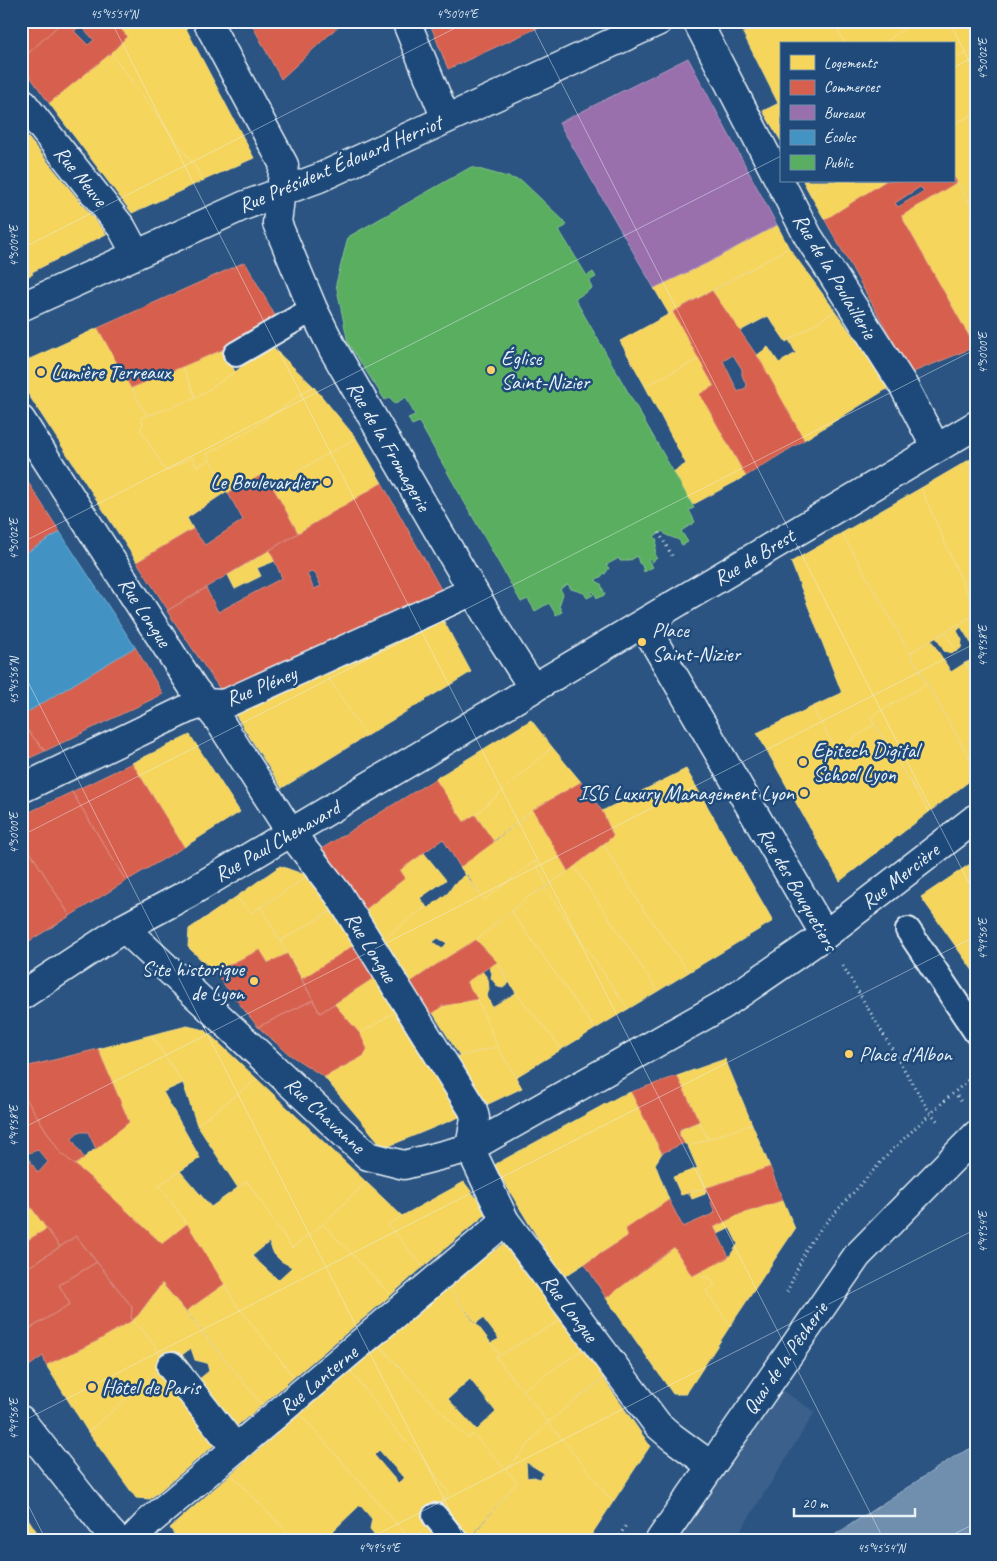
<svg xmlns="http://www.w3.org/2000/svg" width="997" height="1561" font-family="Caveat,sans-serif">
<style>
.built{fill:#3a608b}
.water{fill:#708ead;stroke:#a0b6cb}
.homes{fill:#f6d55c;stroke:#f2dd8b;fill-rule:evenodd}
.shops{fill:#d6604d;stroke:#db8c80;fill-rule:evenodd}
.offices{fill:#9970ab;stroke:#b197c2}
.schools{fill:#4393c3;stroke:#74afd3}
.public{fill:#5aae61;stroke:#85c28e}
.lines{fill:none;stroke-linecap:round;stroke-linejoin:round}
.lane-casing{stroke:#e8f1f8;stroke-width:28}
.street-casing{stroke:#e8f1f8;stroke-width:31}
.primary-casing{stroke:#e8f1f8;stroke-width:31}
.path{stroke:#e8f1f8;stroke-width:3;stroke-dasharray:1 4;stroke-linecap:butt}
.lane{stroke:#1f4a7a;stroke-width:24}
.street{stroke:#1f4a7a;stroke-width:28}
.primary{stroke:#1f4a7a;stroke-width:28}
.ticks{fill:none;stroke:#e8f1f8;stroke-width:1;stroke-opacity:0.45}
.poi-dot{fill:#ffd166;stroke:#1f4a7a;stroke-width:2}
.labels{text-anchor:middle;dominant-baseline:central;stroke-width:5;stroke-linejoin:round;paint-order:stroke}
.street-label{font-size:21px;fill:#e8f1f8;stroke:#1f4a7a}
.poi-label{font-size:21px;fill:#e8f1f8;stroke:#1f4a7a;text-anchor:start}
.neatline{fill:none;stroke:#e8f1f8;stroke-width:2}
.ticks-label{font-size:12px;text-anchor:middle;fill:#e8f1f8}
</style>
<rect width="100%" height="100%" fill="#2b5482"/>
<filter id="ink" filterUnits="userSpaceOnUse"><feTurbulence type="fractalNoise" baseFrequency=".02" numOctaves="2"/><feDisplacementMap in="SourceGraphic" scale="10" xChannelSelector="R" yChannelSelector="G"/><feConvolveMatrix kernelMatrix="1 2 1 2 8 2 1 2 1" color-interpolation-filters="sRGB"/></filter>
<g filter="url(#ink)">
<!-- built -->
<path class="built" d="M765,1379L815,1412L735,1540H661Z"/>
<!-- water -->
<path class="water" d="M976,1446V1540H829L836,1534L957,1455Z"/>
<!-- homes -->
<path class="homes" d="M113,21H182L254,158L202,181L196,168L111,53L127,36Z
M769,21H833L845,44H781V102L778,103L743,33Z
M833,21H915L883,44H845Z
M915,21H975L976,47L953,60V44H883Z
M976,47V116L975,114L953,124V60Z
M111,53L196,168L202,181L132,213L49,103Z
M781,102V141L763,111Z
M975,114L976,116V214L953,176V124Z
M21,129L106,234L32,272L21,256Z
M803,181H828L810,194Z
M828,181H886L825,220L810,194Z
M957,182L976,214L975,347L901,216Z
M777,225L789,248L669,314L654,288L707,263Z
M789,248L835,311L786,342L768,316L740,331L712,291Z
M21,256L33,274L21,279Z
M835,311L890,387L804,440L756,356L768,347L779,363L796,353L789,340Z
M673,312L699,359L645,386L620,341Z
M98,328L147,416L141,418L143,424L140,429L166,471L192,457L197,467L210,459L227,491L187,518L193,529L137,562L21,383V363Z
M270,345L313,386L255,427L207,454L210,459L197,467L192,457L166,471L140,429L143,424L141,418L196,398L235,372Z
M224,349L235,372L196,398L182,366Z
M699,359L714,386L700,394L746,476L692,505L673,472L686,464L645,386Z
M182,366L196,398L147,416L131,388Z
M313,386L356,438L270,487L262,475L228,493L207,454L255,427Z
M356,438L382,483L298,533L272,486Z
M976,456V477L969,460Z
M969,460L976,477V614L921,488Z
M921,488L976,614L910,653L842,533Z
M842,533L927,684L870,717L875,724L836,750L812,707L842,693L791,562Z
M270,550L275,561L257,568L261,576L235,589L228,575Z
M976,614V651L961,627L957,631L962,640L961,648L957,651L945,632Z
M441,616L471,672L366,736L324,671Z
M945,632L957,651L952,653L944,651L936,637Z
M931,640L951,672L965,663L976,681V769L910,653Z
M976,658V681L965,663Z
M324,671L366,736L282,788L235,714Z
M927,684L976,769V776L929,812L870,717Z
M812,707L836,750L875,724L929,812L840,881L757,733Z
M531,720L552,747L475,815L464,822L435,779Z
M190,735L240,812L184,847L132,763Z
M552,747L581,782L533,810L494,842L475,815Z
M686,769L773,921L689,972L645,912L603,844L613,836L602,811Z
M533,810L568,871L547,886L535,861L484,900L460,867Z
M603,844L645,912L689,972L658,991L574,866Z
M424,853L446,880L420,898L426,906L380,942L361,913L405,878L400,870Z
M976,860V975L921,897Z
M535,861L547,886L530,896L476,940L448,957L408,984L380,942L426,906L427,909L448,893L454,884L467,874L484,900ZM438,938L447,943L442,949L433,942Z
M280,866L308,876L251,913L236,897Z
M574,866L658,991L628,1009L545,888Z
M308,876L333,910L280,941L261,907Z
M545,888L628,1009L595,1029L511,911L530,896Z
M236,897L251,913L261,907L287,954L268,963L260,950L214,972L188,947L189,929Z
M337,908L359,942L302,979L280,941Z
M511,911L595,1029L562,1049L516,993L497,962L476,940Z
M497,962L509,983L503,988L498,987L491,978L492,973L489,967Z
M482,971L488,979L489,989L487,996L492,1007L516,993L562,1049L516,1077L498,1047L477,999L466,982Z
M378,975L399,1009L360,1034L334,1004Z
M477,999L498,1047L460,1056L433,1013L442,1006Z
M399,1009L464,1115L384,1148L324,1077L363,1056L367,1049L360,1034Z
M187,1026L205,1030L257,1079L197,1125L183,1083L151,1035Z
M151,1035L183,1083L163,1092L200,1158L159,1185L187,1224L162,1244L75,1165L129,1122L98,1049Z
M498,1047L522,1088L484,1106L454,1057Z
M725,1059L752,1124L708,1139L677,1076Z
M257,1079L366,1182L323,1224L292,1248L247,1181L238,1188L197,1125Z
M631,1092L662,1153L655,1164L669,1200L626,1229L628,1236L562,1278L495,1167L496,1164L620,1096Z
M699,1121L708,1139L688,1146L684,1143L680,1135V1130Z
M752,1124L770,1167L706,1188L688,1146Z
M698,1168L706,1188L681,1195L673,1177Z
M180,1171L211,1207L247,1181L292,1248L323,1224L391,1295L294,1377L238,1307L187,1224L159,1185ZM269,1242L274,1254L281,1261L292,1267L278,1280L252,1256Z
M366,1182L402,1216L388,1225L423,1267L391,1295L323,1224Z
M464,1182L486,1211V1214L423,1267L388,1225L402,1216Z
M706,1188L705,1194L692,1199L689,1192Z
M21,1193L47,1229L21,1244Z
M783,1200L795,1229L730,1326L706,1291L715,1285L710,1278L702,1277L699,1272L729,1257L738,1244L730,1228L718,1234L714,1227L740,1214Z
M505,1243L561,1320L500,1355L491,1343L499,1339L483,1318L475,1324L447,1285Z
M674,1247L692,1276L699,1272L702,1277L710,1278L715,1285L706,1291L730,1326L686,1394H673L606,1298Z
M162,1283L262,1405L228,1433L192,1385L209,1371L207,1363L195,1360L191,1348L182,1355L192,1368L183,1375L167,1364L143,1330L131,1321L138,1315Z
M224,1284L238,1307L294,1377L262,1405L186,1311Z
M447,1285L500,1355L496,1357L548,1422L506,1470L473,1434L468,1438L437,1408L379,1345ZM470,1379L496,1412L477,1430L448,1399Z
M561,1320L584,1349L522,1390L496,1357Z
M131,1321L143,1330L167,1364L88,1432L46,1365L97,1341Z
M379,1345L437,1408L468,1438L473,1434L517,1482L468,1539L438,1505L449,1493L423,1458L398,1433L350,1370Z
M584,1349L605,1377L548,1422L522,1390Z
M162,1368L220,1440L150,1499L136,1498L88,1432Z
M350,1370L398,1433L423,1458L449,1493L424,1521L428,1525L411,1540L300,1414ZM379,1450L404,1478L398,1483L374,1455Z
M603,1378L650,1446L613,1502L548,1422Z
M300,1414L411,1540L428,1525L442,1540H379L370,1529L372,1519L360,1505L333,1531L340,1540H295L231,1474Z
M548,1422L613,1502L588,1540H469L517,1482L506,1470ZM526,1462L544,1473L540,1479L534,1477L527,1478Z
M231,1474L295,1540H178L170,1528Z
M21,1508L42,1540H21Z"/>
<!-- shops -->
<path class="shops" d="M21,21H63L21,60Z
M63,21H113L127,36L111,53L49,103L21,64V60ZM81,26L94,40L88,45L74,31Z
M250,21H344L281,79Z
M429,21H545L546,24L448,69Z
M953,176L957,182L901,216L975,347L911,373L825,220L886,181H953ZM920,187L924,191L898,207L895,203Z
M245,262L278,321L224,349L131,388L98,328Z
M712,291L760,360L804,440L746,476L700,394L714,386L673,312ZM733,355L742,369V375L747,387L738,392L723,361Z
M262,475L270,487L272,486L298,533L168,610L137,562L193,529L205,545L243,520L228,493Z
M24,476L60,532L21,556V477Z
M382,483L443,593L222,692L167,611L206,588L218,612L282,578L270,550ZM314,571L321,586L314,589L307,574Z
M135,647L163,694L45,751L21,723V716Z
M21,723L45,751L21,762Z
M132,763L184,847L126,881L72,792Z
M435,779L464,822L475,815L494,842L460,867L443,839L400,870L405,878L362,912L321,849Z
M581,782L602,811L613,836L568,871L533,810Z
M72,792L126,881L70,916L21,837V816Z
M21,837L70,916L21,946Z
M476,940L497,962L466,982L477,999L442,1006L428,1017L408,984L448,957Z
M359,942L378,975L320,1013L302,979Z
M260,950L268,963L287,954L313,1000L258,1027L214,972Z
M313,1000L320,1013L334,1004L360,1034L367,1049L363,1056L324,1077L290,1055L258,1027Z
M98,1049L129,1122L96,1149L88,1132H78L72,1139L84,1158L75,1165L60,1152L21,1091V1068Z
M677,1076L699,1121L680,1129L679,1135L684,1143L662,1153L631,1092Z
M21,1091L60,1152L101,1187L162,1244L187,1224L224,1284L186,1311L162,1283L138,1315L131,1321L132,1307L76,1236L60,1247L21,1193V1147L38,1173L48,1162L38,1150L29,1153L21,1146Z
M770,1167L783,1200L740,1214L714,1227L729,1257L692,1276L674,1247L606,1298L585,1264L628,1236L626,1229L669,1200L683,1227L715,1213L706,1188Z
M47,1229L60,1247L21,1272V1244Z
M76,1236L97,1262L59,1285L70,1304L21,1334V1272Z
M97,1262L132,1307L131,1321L97,1341L46,1365L43,1356L29,1366L21,1356V1334L70,1304L59,1285Z"/>
<!-- offices -->
<path class="offices" d="M688,58L777,225L707,263L654,288L559,123Z"/>
<!-- schools -->
<path class="schools" d="M60,532L135,647L21,716V667L23,660L21,657V556Z"/>
<!-- public -->
<path class="public" d="M471,167L522,181L564,221L566,226L559,230L587,276L593,272L596,277L589,281L592,288L575,299L694,508L689,510L695,522L681,531L688,542L682,545L679,540L666,535L663,531L654,536L657,540L655,553L657,558L652,562L650,559L648,560L653,567L644,572L642,565L639,563L637,556L631,560L628,559V561H620L619,558L606,565L609,568L605,574L603,573L602,576L595,580L601,584L605,595L597,598L593,591L591,592L593,595L587,598L584,593L571,589L568,584L560,589L563,594L559,606L562,612L556,615L549,603L535,611L528,599L521,602L419,422L412,425L408,418L415,415L406,397L394,404L390,397L385,400L348,343L336,284L348,237Z"/>
<g class="lines">
<!-- lane casing -->
<g class="lane-casing">
<path id="lane" d="M236,354L313,309
M908,930L976,1032
M435,1516L455,1540"/>
</g>
<!-- street casing -->
<g class="street-casing">
<path id="street" d="M207,21L284,165L277,223L313,309L333,349L491,622L533,688
M406,21L446,119
M697,21L808,236L903,385L936,448
M21,101L122,228L136,254
M21,307L243,206L319,178L659,21
M21,420L194,689L218,719L291,833L339,895L473,1110L475,1118L470,1148L505,1221L658,1425L672,1437L710,1465
M643,623L825,935
M21,789L187,709L205,703L222,704L229,702L473,591
M124,928L368,1156L404,1165L470,1148L723,1005L825,935L976,818
M21,996L124,928L189,893L976,425
M171,1366L236,1449
M21,1420L107,1529L117,1540
M132,1540L150,1521L505,1221"/>
</g>
<!-- primary casing -->
<g class="primary-casing">
<path id="primary" d="M660,1540L857,1256L976,1135"/>
</g>
<!-- path -->
<path class="path" d="M659,533L674,559
M843,966L927,1108L939,1123
M957,1096L962,1103
M787,1292L807,1247L822,1227L892,1150L931,1113L976,1073
M617,1540L626,1525"/>
<!-- lane -->
<use href="#lane" class="lane"/>
<!-- street -->
<use href="#street" class="street"/>
<!-- primary -->
<use href="#primary" class="primary"/>
</g>
</g>
<!-- ticks -->
<path class="ticks" d="M111,21L884,1540M530,21L976,897M949,21L976,75M953,68L976,56M21,249L469,21M21,543L781,156M21,668L465,1540M21,836L976,349M21,1129L976,643M21,1422L976,936M21,1491L46,1540M366,1540L976,1229M942,1540L976,1523"/>
<!-- markers -->
<g class="poi-dot">
<circle cx="491" cy="370" r="5"/>
<circle cx="41" cy="372" r="5"/>
<circle cx="327" cy="482" r="5"/>
<circle cx="642" cy="642" r="5"/>
<circle cx="803" cy="762" r="5"/>
<circle cx="804" cy="793" r="5"/>
<circle cx="254" cy="981" r="5"/>
<circle cx="849" cy="1054" r="5"/>
<circle cx="92" cy="1387" r="5"/>
</g>
<g class="labels">
<!-- street labels -->
<g class="street-label">
<text transform="translate(340 164) rotate(-23)">Rue Président Édouard Herriot</text>
<text transform="translate(81 176) rotate(51)">Rue Neuve</text>
<text transform="translate(835 276) rotate(59)">Rue de la Poulaillerie</text>
<text transform="translate(389 446) rotate(60)">Rue de la Fromagerie</text>
<text transform="translate(754 557) rotate(-31)">Rue de Brest</text>
<text transform="translate(145 612) rotate(57)">Rue Longue</text>
<text transform="translate(261 686) rotate(-22)">Rue Pléney</text>
<text transform="translate(277 841) rotate(-30)">Rue Paul Chenavard</text>
<text transform="translate(900 876) rotate(-38)">Rue Mercière</text>
<text transform="translate(798 889) rotate(60)">Rue des Bouquetiers</text>
<text transform="translate(371 947) rotate(58)">Rue Longue</text>
<text transform="translate(325 1115) rotate(43)">Rue Chavanne</text>
<text transform="translate(570 1308) rotate(53)">Rue Longue</text>
<text transform="translate(785 1358) rotate(-55)">Quai de la Pêcherie</text>
<text transform="translate(318 1380) rotate(-40)">Rue Lanterne</text>
</g>
<!-- poi labels -->
<g class="poi-label">
<text x="501" y="358">Église<tspan x="501" dy="24">Saint-Nizier</tspan></text>
<text x="51" y="372">Lumière Terreaux</text>
<text x="317" y="482" text-anchor="end">Le Boulevardier</text>
<text x="652" y="630">Place<tspan x="652" dy="24">Saint-Nizier</tspan></text>
<text x="813" y="750">Epitech Digital<tspan x="813" dy="24">School Lyon</tspan></text>
<text x="794" y="793" text-anchor="end">ISG Luxury Management Lyon</text>
<text x="244" y="969" text-anchor="end">Site historique<tspan x="244" dy="24">de Lyon</tspan></text>
<text x="859" y="1054">Place d'Albon</text>
<text x="102" y="1387">Hôtel de Paris</text>
</g>
</g>
<!-- margin -->
<rect width="997" height="1561" fill="none" stroke="#1f4a7a" stroke-width="55"/>
<!-- legend -->
<rect x="780" y="42" width="175" height="140" fill="#1f4a7a" stroke="#6f8dac"/>
<rect x="790" y="55" width="25" height="15" fill="#f6d55c" stroke="#6f8dac"/>
<text x="824" y="68" font-size="15" fill="#e8f1f8">Logements</text>
<rect x="790" y="80" width="25" height="15" fill="#d6604d" stroke="#6f8dac"/>
<text x="824" y="92" font-size="15" fill="#e8f1f8">Commerces</text>
<rect x="790" y="105" width="25" height="15" fill="#9970ab" stroke="#6f8dac"/>
<text x="824" y="118" font-size="15" fill="#e8f1f8">Bureaux</text>
<rect x="790" y="130" width="25" height="15" fill="#4393c3" stroke="#6f8dac"/>
<text x="824" y="142" font-size="15" fill="#e8f1f8">Écoles</text>
<rect x="790" y="155" width="25" height="15" fill="#5aae61" stroke="#6f8dac"/>
<text x="824" y="168" font-size="15" fill="#e8f1f8">Public</text>
<!-- scale -->
<path d="M794 1508v8h121v-8" fill="none" stroke="#e8f1f8" stroke-width="2.5"/>
<text x="802" y="1508" font-size="15" fill="#e8f1f8" stroke="#1f4a7a" stroke-width="4" paint-order="stroke">20 m</text>
<rect x="28" y="28" width="942" height="1506" class="neatline"/>
<g class="ticks-label">
<text x="114" y="18">45°45'54"N</text>
<text x="457" y="18">4°50'04"E</text>
<text transform="translate(983 59) rotate(-90)" y="4">4°50'02"E</text>
<text transform="translate(14 246) rotate(-90)" y="4">4°50'04"E</text>
<text transform="translate(983 353) rotate(-90)" y="4">4°50'00"E</text>
<text transform="translate(14 539) rotate(-90)" y="4">4°50'02"E</text>
<text transform="translate(983 646) rotate(-90)" y="4">4°49'58"E</text>
<text transform="translate(14 681) rotate(-90)" y="4">45°45'56"N</text>
<text transform="translate(14 833) rotate(-90)" y="4">4°50'00"E</text>
<text transform="translate(983 939) rotate(-90)" y="4">4°49'56"E</text>
<text transform="translate(14 1126) rotate(-90)" y="4">4°49'58"E</text>
<text transform="translate(983 1232) rotate(-90)" y="4">4°49'54"E</text>
<text transform="translate(14 1419) rotate(-90)" y="4">4°49'56"E</text>
<text x="379" y="1552">4°49'54"E</text>
<text x="881" y="1552">45°45'54"N</text>
</g>
</svg>
